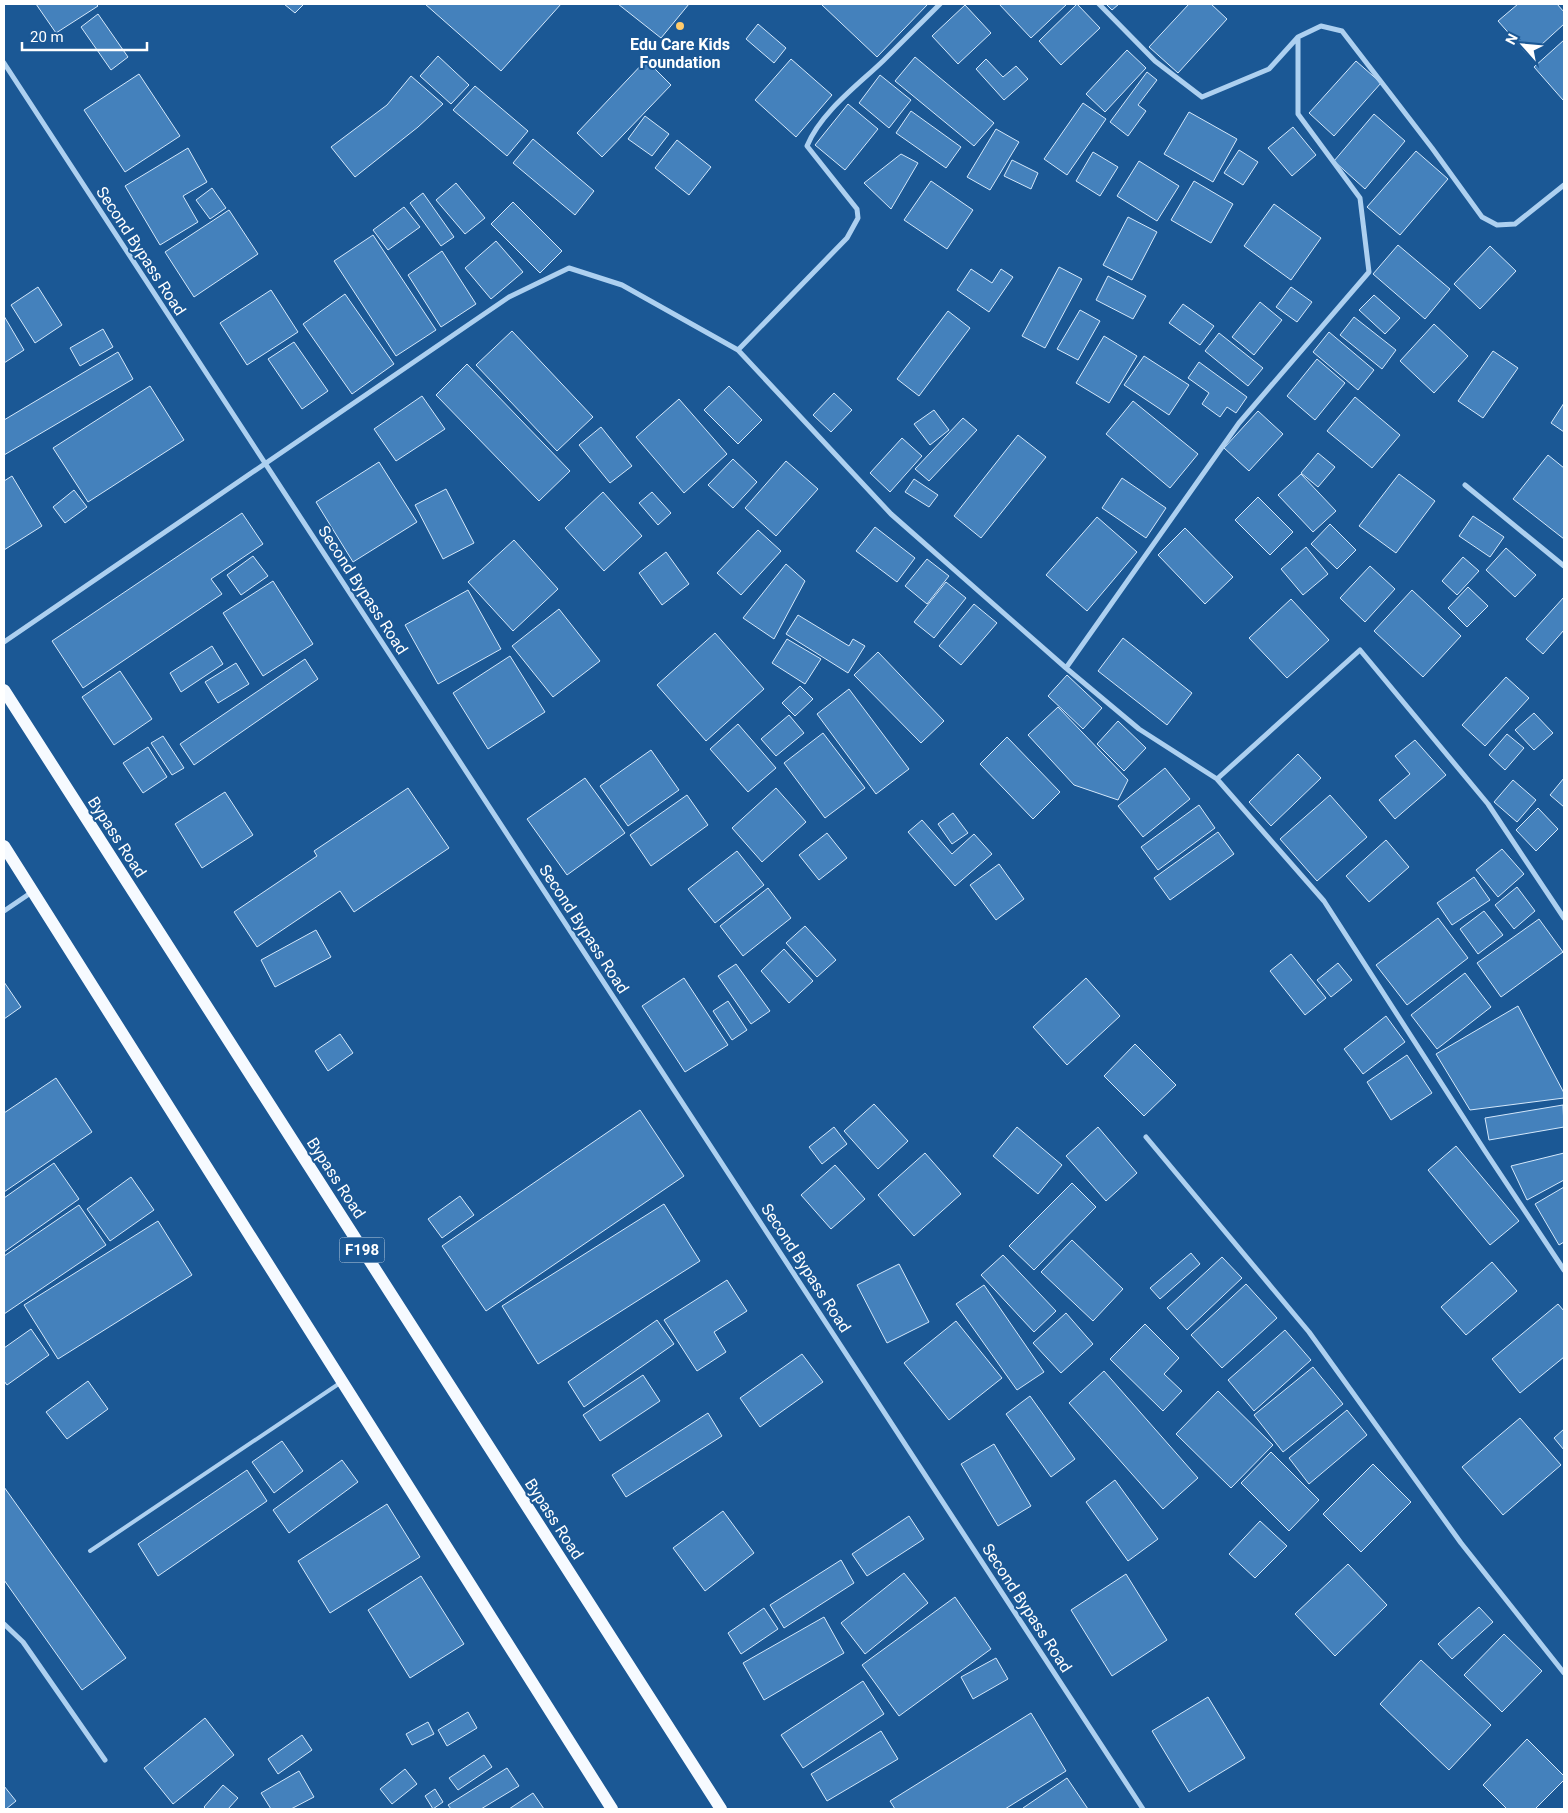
<svg xmlns="http://www.w3.org/2000/svg" width="1568" height="1813" font-family="Roboto,sans-serif">
<style>
.building{fill:#4481bc;stroke:#d4e8fb}
.lines{fill:none;stroke-linecap:round;stroke-linejoin:round}
.service{stroke:#add0f0;stroke-width:4}
.minor{stroke:#add0f0;stroke-width:5}
.primary{stroke:#f6faff;stroke-width:12}
.poi-dot{fill:#ffcb6c;stroke:#1b5895;stroke-width:2}
.labels{text-anchor:middle;dominant-baseline:central;stroke-width:4;stroke-linejoin:round;paint-order:stroke}
.shield{fill:#1b5895;stroke:#bbcddf;stroke-width:1}
.shield-label{font-size:15px;font-weight:bold;fill:#fff}
.poi-label{font-size:16px;font-weight:bold;fill:#fff;stroke:#1b5895}
.street-label{font-size:16px;fill:#fff;stroke:#1b5895}
</style>
<rect width="100%" height="100%" fill="#1b5895"/>
<!-- building -->
<path class="building" d="M36,4H96L98,6L56,33Z
M284,4H304L295,13Z
M425,4H561L501,71Z
M618,4H689L661,38Z
M823,4H928L877,57L822,5Z
M999,4H1067L1031,38Z
M1077,4L1100,28L1061,65L1039,41Z
M1106,4H1119L1112,10Z
M1189,4H1211L1227,19L1178,73L1149,47Z
M1518,4H1557L1564,12V24L1529,56L1498,21Z
M965,5L991,33L958,64L932,36Z
M98,14L128,57L111,70L81,27Z
M758,24L786,48L774,63L746,39Z
M1564,40V100H1563L1534,67Z
M1127,50L1146,68L1105,112L1086,94Z
M438,56L469,85L451,104L420,76Z
M915,57L994,123L974,146L895,81Z
M791,59L832,95L796,137L755,100Z
M986,59L1003,77L1016,66L1028,79L1004,100L976,69Z
M646,60L671,85L602,157L577,133Z
M1356,61L1381,83L1334,136L1309,113Z
M1147,72L1157,80L1138,105L1146,111L1128,136L1110,122Z
M139,74L180,136L125,172L84,110Z
M880,75L911,100L889,128L859,103Z
M411,76L443,104L418,127L355,177L331,147L387,105Z
M475,86L528,131L507,156L453,110Z
M1083,103L1106,119L1067,175L1044,159Z
M848,104L878,129L845,170L815,145Z
M911,111L961,147L946,168L896,133Z
M1189,112L1237,139L1213,182L1164,154Z
M1374,114L1405,141L1365,189L1334,161Z
M645,116L669,134L652,156L628,139Z
M1293,127L1316,155L1292,176L1268,148Z
M996,129L1019,142L990,190L967,177Z
M533,139L594,191L575,215L513,163Z
M677,140L711,167L689,195L655,168Z
M188,148L207,182L183,196L198,222L160,245L125,186Z
M1239,150L1258,162L1243,185L1224,173Z
M1416,151L1448,179L1400,235L1367,207Z
M1093,152L1118,167L1100,196L1076,181Z
M901,154L918,163L891,209L864,183Z
M1012,160L1038,173L1031,189L1004,176Z
M1139,161L1179,186L1157,221L1117,196Z
M931,181L973,210L947,249L904,220Z
M1194,181L1233,204L1211,243L1171,220Z
M456,183L485,218L465,234L436,200Z
M212,188L226,208L210,219L196,200Z
M423,193L454,237L441,246L410,203Z
M513,202L562,251L540,273L491,224Z
M1274,204L1321,238L1291,280L1244,246Z
M404,207L420,227L388,250L373,230Z
M229,210L258,254L194,297L165,252Z
M1128,217L1157,232L1132,280L1103,265Z
M373,235L436,330L396,356L334,261Z
M496,241L523,272L491,299L465,268Z
M1398,245L1450,289L1425,319L1373,274Z
M1490,246L1516,271L1480,309L1454,284Z
M442,251L476,304L441,327L408,275Z
M1059,267L1082,279L1045,348L1022,336Z
M971,269L992,283L1001,269L1013,277L989,312L957,290Z
M1108,276L1146,296L1133,319L1096,300Z
M38,287L62,325L35,343L11,305Z
M1291,287L1312,302L1297,322L1276,307Z
M271,290L298,332L247,365L220,323Z
M345,294L394,364L352,394L303,324Z
M1374,295L1400,318L1385,334L1359,310Z
M1260,302L1282,320L1254,355L1232,337Z
M1183,304L1214,326L1200,345L1169,323Z
M1080,310L1100,321L1078,360L1057,349Z
M948,311L970,328L919,396L897,379Z
M4,316L24,350L4,363Z
M1354,317L1396,350L1382,369L1340,335Z
M1434,324L1468,356L1434,393L1400,361Z
M103,329L113,347L80,366L70,348Z
M512,331L593,417L557,451L476,365Z
M1329,332L1374,370L1358,390L1313,352Z
M1219,333L1263,368L1248,386L1205,351Z
M1104,336L1137,356L1109,403L1076,383Z
M294,342L328,391L302,409L268,359Z
M1493,351L1518,368L1483,418L1458,401Z
M118,352L133,379L4,455V420Z
M1144,356L1189,385L1169,415L1124,385Z
M1317,359L1345,383L1315,420L1287,396Z
M1199,362L1247,397L1236,413L1227,407L1220,417L1202,404L1209,393L1188,378Z
M467,364L570,471L539,501L436,395Z
M150,386L184,440L88,502L53,448Z
M729,386L762,420L738,444L704,410Z
M834,393L852,410L831,432L813,415Z
M422,396L445,429L396,461L374,429Z
M1355,397L1400,435L1372,468L1327,431Z
M679,399L727,454L684,493L636,437Z
M1133,401L1198,454L1170,488L1106,434Z
M1564,403V432L1551,423Z
M934,410L949,430L930,445L914,424Z
M1258,411L1283,434L1249,471L1224,448Z
M963,418L977,430L929,481L915,469Z
M601,427L632,466L610,483L579,445Z
M1018,435L1046,457L981,538L954,516Z
M902,438L922,456L890,492L870,473Z
M1318,453L1335,467L1318,487L1301,473Z
M1548,455L1564,468V539L1513,499Z
M733,459L757,482L733,508L708,485Z
M786,461L818,489L776,536L745,508Z
M379,462L417,522L353,562L316,502Z
M1301,474L1336,511L1313,532L1278,495Z
M1399,474L1435,501L1396,553L1359,526Z
M12,476L42,526L4,550V481Z
M1122,478L1166,508L1146,538L1102,508Z
M914,479L938,495L929,507L905,492Z
M446,489L474,543L443,559L415,505Z
M74,490L87,507L65,523L53,507Z
M603,492L642,536L604,571L565,528Z
M652,492L671,513L658,525L639,503Z
M1258,497L1293,532L1270,555L1235,520Z
M242,513L263,544L211,579L222,594L83,688L52,641Z
M1473,516L1504,537L1490,557L1459,536Z
M1097,517L1137,552L1087,611L1046,575Z
M1330,524L1356,550L1337,569L1311,544Z
M875,527L915,558L897,582L856,551Z
M1185,528L1233,577L1205,604L1158,555Z
M758,530L781,551L741,595L717,573Z
M514,540L558,589L513,631L468,582Z
M1306,547L1328,574L1303,595L1281,569Z
M1506,548L1536,575L1515,597L1486,570Z
M666,552L689,584L662,605L639,573Z
M253,556L268,576L241,595L227,575Z
M1463,557L1479,571L1457,595L1442,581Z
M927,559L949,576L927,604L905,586Z
M786,564L805,581L774,639L743,618Z
M1370,566L1395,589L1365,622L1340,598Z
M273,581L313,644L263,676L223,613Z
M946,582L966,598L934,638L914,622Z
M1468,587L1488,606L1467,627L1448,608Z
M468,590L501,649L438,684L405,625Z
M1412,590L1461,636L1423,677L1374,631Z
M1564,597V630L1543,654L1526,639Z
M1291,599L1329,640L1287,678L1249,638Z
M974,604L997,623L961,665L939,646Z
M559,609L600,661L553,697L512,646Z
M798,615L849,646L853,639L865,646L848,673L786,634Z
M715,633L764,689L706,741L657,685Z
M1123,638L1192,693L1167,725L1098,671Z
M787,639L821,659L805,684L772,663Z
M212,646L223,664L181,692L170,673Z
M878,652L944,721L921,743L854,675Z
M510,656L545,712L488,749L453,693Z
M305,659L318,679L194,765L180,744Z
M236,663L249,684L218,703L205,682Z
M120,671L152,719L114,745L82,697Z
M1067,675L1102,708L1083,729L1048,696Z
M1506,677L1529,698L1485,746L1462,725Z
M800,686L813,699L795,716L782,703Z
M849,689L909,769L876,794L817,714Z
M1058,707L1128,780L1118,800L1074,785L1028,735Z
M1534,713L1553,733L1534,750L1515,730Z
M789,715L804,733L776,756L761,739Z
M1118,721L1146,748L1124,771L1097,744Z
M738,724L776,768L748,792L710,749Z
M823,733L865,788L825,818L784,763Z
M1507,734L1524,748L1505,770L1489,755Z
M163,736L184,768L172,775L151,743Z
M1007,737L1060,792L1033,819L980,764Z
M1415,740L1446,775L1395,819L1379,800L1410,774L1395,756Z
M148,747L167,777L143,793L123,763Z
M651,750L679,790L628,826L600,786Z
M1298,754L1321,778L1271,826L1249,802Z
M1165,768L1190,799L1143,837L1118,806Z
M585,778L625,833L567,875L527,819Z
M1564,778V807L1550,795Z
M1513,780L1536,800L1517,822L1494,802Z
M408,788L449,848L354,912L340,891L257,947L234,912L317,856L314,851Z
M776,788L806,822L762,862L732,828Z
M225,792L253,835L202,868L175,824Z
M687,795L708,825L651,866L630,835Z
M1330,795L1367,837L1317,881L1280,839Z
M1199,805L1215,828L1158,870L1141,847Z
M1538,808L1558,829L1536,851L1516,830Z
M953,813L968,833L952,844L938,824Z
M922,820L952,854L974,834L992,854L955,886L908,832Z
M1218,832L1234,854L1170,900L1154,878Z
M827,833L847,858L819,880L799,855Z
M1386,840L1409,867L1369,902L1346,876Z
M1502,849L1524,874L1498,897L1476,870Z
M737,851L764,885L715,923L688,889Z
M999,864L1024,899L996,920L970,885Z
M1474,877L1490,900L1452,925L1437,903Z
M1517,887L1535,911L1514,929L1495,905Z
M768,888L791,918L743,956L720,926Z
M1484,911L1503,935L1478,954L1460,929Z
M1438,918L1468,958L1407,1005L1376,965Z
M1539,919L1563,952L1501,997L1477,963Z
M805,926L836,960L817,977L786,943Z
M316,930L331,957L275,987L261,960Z
M784,949L813,981L789,1003L761,971Z
M1291,954L1326,998L1305,1015L1270,971Z
M1338,963L1352,980L1331,997L1317,980Z
M736,964L770,1011L751,1024L718,976Z
M1465,973L1491,1007L1437,1049L1411,1015Z
M684,978L728,1045L685,1072L642,1006Z
M1086,978L1120,1016L1067,1065L1033,1027Z
M4,982L21,1007L4,1019Z
M728,1001L747,1030L732,1040L713,1011Z
M1518,1006L1564,1093V1098L1470,1110L1436,1054Z
M1386,1016L1405,1042L1363,1074L1344,1049Z
M340,1034L353,1053L328,1071L315,1051Z
M1135,1044L1176,1085L1144,1116L1104,1076Z
M1407,1055L1432,1093L1391,1120L1367,1082Z
M56,1078L92,1132L4,1192V1113Z
M874,1104L908,1141L878,1169L844,1131Z
M1563,1105L1564,1127L1489,1140L1485,1118Z
M640,1110L684,1176L486,1311L442,1246Z
M834,1127L847,1144L822,1164L809,1147Z
M1017,1127L1062,1165L1038,1194L993,1156Z
M1098,1127L1137,1173L1106,1201L1066,1156Z
M1456,1146L1519,1221L1490,1245L1428,1170Z
M925,1153L961,1194L914,1236L878,1195Z
M1564,1153V1180L1527,1200L1511,1166Z
M54,1163L79,1199L4,1252V1198Z
M835,1165L865,1199L831,1229L801,1195Z
M131,1177L154,1210L110,1241L87,1209Z
M1072,1183L1096,1207L1034,1270L1009,1246Z
M1564,1187V1242L1559,1245L1535,1204Z
M460,1196L474,1215L442,1238L428,1219Z
M664,1204L700,1261L538,1364L502,1306Z
M79,1205L106,1245L4,1314V1256Z
M158,1221L192,1275L58,1359L24,1305Z
M1072,1240L1123,1289L1093,1321L1041,1272Z
M1191,1253L1200,1264L1160,1299L1150,1288Z
M1003,1255L1056,1311L1034,1332L981,1275Z
M1222,1257L1242,1278L1187,1330L1167,1308Z
M1492,1262L1517,1291L1466,1335L1441,1307Z
M899,1264L929,1322L887,1343L857,1285Z
M727,1280L747,1311L714,1332L726,1352L697,1371L664,1320Z
M1246,1284L1277,1318L1222,1368L1191,1335Z
M984,1285L1044,1372L1017,1390L956,1304Z
M1558,1304L1564,1311V1357L1520,1393L1492,1359Z
M1066,1313L1093,1344L1061,1373L1033,1343Z
M657,1320L674,1344L584,1407L568,1382Z
M956,1321L1002,1378L949,1420L904,1363Z
M1145,1324L1179,1358L1164,1374L1182,1391L1163,1411L1110,1359Z
M31,1329L49,1355L7,1385L4,1381V1348Z
M1285,1330L1311,1360L1254,1411L1228,1380Z
M802,1354L823,1382L760,1427L740,1398Z
M1313,1367L1343,1404L1283,1452L1254,1415Z
M1104,1371L1198,1478L1163,1509L1069,1403Z
M643,1375L660,1401L600,1441L583,1415Z
M88,1381L108,1409L67,1439L46,1412Z
M1218,1391L1273,1445L1231,1488L1176,1434Z
M1030,1396L1075,1459L1051,1477L1006,1414Z
M1347,1410L1367,1435L1309,1484L1289,1458Z
M708,1413L722,1436L626,1497L612,1475Z
M1520,1418L1561,1465L1503,1515L1462,1467Z
M1564,1429V1450L1554,1438Z
M282,1441L303,1471L274,1493L252,1462Z
M994,1444L1031,1506L998,1526L961,1464Z
M1271,1452L1319,1500L1289,1531L1241,1483Z
M342,1460L358,1482L289,1533L273,1510Z
M1373,1464L1411,1502L1361,1552L1323,1514Z
M247,1470L267,1501L158,1576L138,1544Z
M1115,1480L1158,1539L1128,1561L1086,1502Z
M4,1487L126,1658L82,1690L4,1580Z
M387,1504L420,1557L330,1613L298,1561Z
M723,1511L754,1553L705,1591L673,1548Z
M909,1516L924,1539L867,1576L852,1554Z
M1260,1521L1287,1546L1255,1578L1229,1554Z
M841,1560L854,1583L784,1628L770,1605Z
M1348,1564L1387,1605L1335,1656L1295,1614Z
M904,1573L928,1603L865,1654L841,1623Z
M1126,1574L1167,1640L1112,1676L1071,1610Z
M421,1576L464,1644L410,1678L368,1610Z
M955,1597L991,1649L899,1716L862,1665Z
M1479,1607L1493,1622L1452,1659L1438,1644Z
M764,1608L778,1629L741,1654L728,1633Z
M824,1617L844,1653L764,1700L743,1663Z
M1504,1634L1542,1671L1502,1712L1464,1675Z
M996,1658L1008,1679L973,1699L961,1677Z
M1421,1660L1491,1725L1449,1770L1380,1704Z
M863,1681L884,1714L803,1768L781,1735Z
M1208,1697L1245,1758L1189,1792L1152,1731Z
M468,1712L477,1728L447,1746L438,1730Z
M1031,1713L1066,1771L1005,1809H895L890,1801Z
M205,1718L234,1755L173,1804L144,1768Z
M428,1722L434,1734L412,1745L406,1734Z
M881,1731L898,1759L827,1801L811,1774Z
M302,1735L312,1750L278,1774L268,1759Z
M1527,1739L1564,1776V1780L1535,1809H1507L1483,1785Z
M484,1755L492,1767L458,1790L449,1778Z
M507,1768L519,1786L481,1809H451L448,1805Z
M405,1769L417,1784L392,1804L380,1789Z
M299,1771L314,1797L291,1809H271L261,1793Z
M1067,1778L1088,1809H1023V1808Z
M223,1785L238,1798L228,1809H206L204,1807Z
M4,1786L16,1801L6,1809H4Z
M435,1789L443,1802L433,1809L425,1796Z
M533,1793L544,1809H509Z"/>
<g class="lines">
<!-- service -->
<path class="service" d="M90,1551L340,1383"/>
<!-- minor -->
<path class="minor" d="M1099,4L1155,61L1202,97L1269,69L1298,37L1321,26L1342,31L1432,148L1482,217L1497,225L1515,224L1564,185
M4,63L1143,1809
M738,350L847,238L858,218L857,209L807,146C821,112 858,85 883,61C902,42 921,23 940,4
M1465,485L1564,566
M4,642L509,297L569,268L622,285L738,350L891,514L1066,668L1139,729L1217,779L1324,901L1485,1151L1564,1270
M1066,668L1239,423L1369,272L1360,198L1298,114V37
M1217,779L1360,650L1488,804L1564,918
M4,911L32,892
M1146,1137L1309,1332L1461,1543L1564,1673
M4,1624L23,1642L105,1760"/>
<!-- primary -->
<path class="primary" d="M4,690L721,1809
M4,846L612,1809"/>
</g>
<!-- markers -->
<circle class="poi-dot" cx="680" cy="26" r="5"/>
<g class="labels">
<!-- shield labels -->
<rect class="shield" x="339.5" y="1237.5" width="45" height="25" rx="4"/>
<g class="shield-label">
<text x="362" y="1250">F198</text>
</g>
<!-- poi labels -->
<g class="poi-label">
<text x="680" y="44">Edu Care Kids<tspan x="680" dy="18">Foundation</tspan></text>
</g>
<!-- street labels -->
<g class="street-label">
<text transform="translate(141 251) rotate(57)">Second Bypass Road</text>
<text transform="translate(363 590) rotate(57)">Second Bypass Road</text>
<text transform="translate(117 837) rotate(57)">Bypass Road</text>
<text transform="translate(584 929) rotate(57)">Second Bypass Road</text>
<text transform="translate(336 1178) rotate(57)">Bypass Road</text>
<text transform="translate(806 1268) rotate(57)">Second Bypass Road</text>
<text transform="translate(554 1519) rotate(57)">Bypass Road</text>
<text transform="translate(1027 1608) rotate(57)">Second Bypass Road</text>
</g>
</g>
<!-- border -->
<rect width="1568" height="1813" fill="none" stroke="#ffffff" stroke-width="10"/>
<!-- north arrow -->
<g transform="translate(1523 45) rotate(297)" stroke="#1b5895" stroke-width="4" paint-order="stroke">
<path d="M0-4L9 19L0 12L-9 19Z" fill="#ffffff"/>
<text y="-8" font-size="14" font-weight="bold" text-anchor="middle" fill="#ffffff">N</text>
</g>
<!-- scale -->
<path d="M22 42v8h125v-8" fill="none" stroke="#ffffff" stroke-width="2.5"/>
<text x="30" y="42" font-size="15" fill="#ffffff" stroke="#1b5895" stroke-width="4" paint-order="stroke">20 m</text>
</svg>
